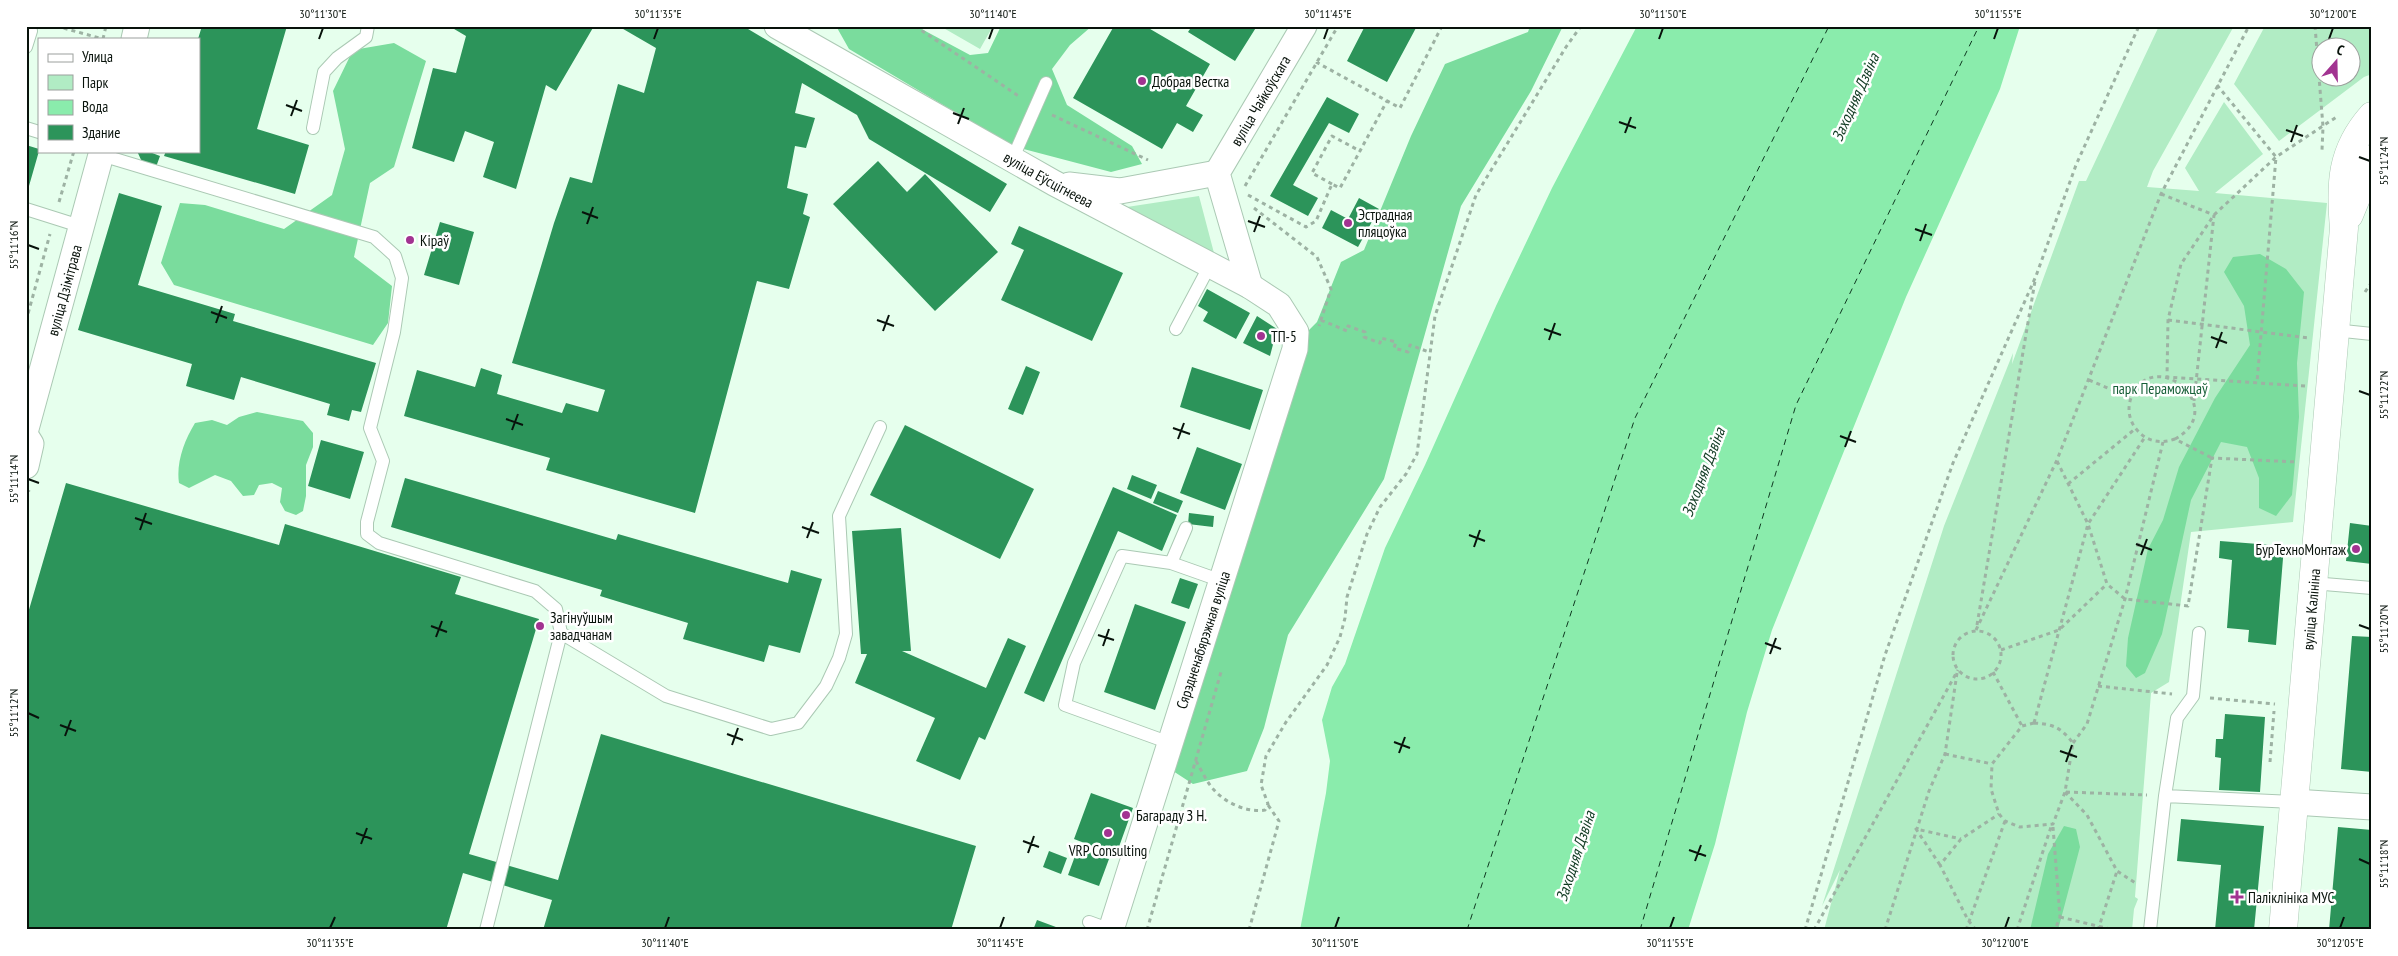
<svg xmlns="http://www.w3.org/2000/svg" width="2398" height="956" font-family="'PT Sans Narrow',sans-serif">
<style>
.green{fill:#b1ecc4;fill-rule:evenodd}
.forest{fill:#7adc9d}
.water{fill:#8aecac}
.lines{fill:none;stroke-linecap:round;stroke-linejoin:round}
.ferry{stroke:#0f3921;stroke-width:1;stroke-dasharray:6 5;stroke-linecap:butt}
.building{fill:#2c945a}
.service-casing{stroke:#abc9b4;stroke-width:14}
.minor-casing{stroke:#abc9b4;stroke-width:27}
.tertiary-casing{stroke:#abc9b4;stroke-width:29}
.path{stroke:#9db2a3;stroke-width:3;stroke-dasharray:4 4;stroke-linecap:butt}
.service{stroke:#fff;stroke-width:12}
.minor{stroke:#fff;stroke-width:25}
.tertiary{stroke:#fff;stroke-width:28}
.ticks{fill:none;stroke:#08120b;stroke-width:2}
.poi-dot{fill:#a23391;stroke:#fff;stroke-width:2}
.labels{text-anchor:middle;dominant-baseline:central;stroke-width:5;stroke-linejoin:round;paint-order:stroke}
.poi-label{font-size:15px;fill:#08120b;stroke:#fff;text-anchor:start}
.street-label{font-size:15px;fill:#08120b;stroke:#fff}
.park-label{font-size:15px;fill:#165e37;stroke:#fff}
.water-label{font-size:16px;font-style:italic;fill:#0f3921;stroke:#fff}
.neatline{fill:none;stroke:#08120b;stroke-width:2}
.ticks-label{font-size:12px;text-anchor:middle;fill:#08120b}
</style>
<rect width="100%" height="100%" fill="#e6ffed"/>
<!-- green -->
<path class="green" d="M940,26H993L980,49Z
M2159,26H2234L2153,171L2147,187L2199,191L2185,168L2224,102L2263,154L2215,193L2327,203L2293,522L2191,532L2169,682L2151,693L2135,897L2138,899L2134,909L2132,930H1824L1840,870L1822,906L1944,526L2013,353L2012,364L2079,181H2086Z
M2265,26H2372V74L2364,77L2279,141L2234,84ZM2320,48H2350V78H2320Z
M1199,196L1214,253L1127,207Z"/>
<!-- forest -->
<path class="forest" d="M836,26H916L970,55L988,53L1001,26H1092L1070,45L1052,69L1067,105L1132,146L1142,164L1111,172L1012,146L849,49Z
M1530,26H1563L1531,91L1461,206L1384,479L1288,635L1264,728L1247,771L1193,784L1173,771L1304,335L1317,322L1341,262L1364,250L1411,136L1445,64L1528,32Z
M394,43L426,61L394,167L370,183L354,257L392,286L388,323L373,345L174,285L161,263L180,203L205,205L284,229L332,195L345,149L333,91L353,50Z
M2260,254L2286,269L2304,292L2297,363L2299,417L2292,495L2276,516L2259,508V478L2247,447L2221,442L2191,500L2162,634L2145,673L2136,678L2126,666L2128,638L2148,549L2163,520L2179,467L2215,398L2250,345L2244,306L2224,272L2233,257Z
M257,412L303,421L313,433V447L306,465V496L303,511L296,515L285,511L280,502L282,488L272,483L259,485L254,495L243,496L231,481L215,475L189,488L179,483C176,463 184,441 195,423L212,420L227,425L239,417Z
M2064,826L2076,829L2080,847L2058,930H2030L2048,854Z"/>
<!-- water -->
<path class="water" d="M1637,26H2020L2000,89L1906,297L1772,630L1747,712L1715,844L1688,930H1300L1326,793L1330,761L1322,720L1332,687L1345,664L1385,548L1425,465L1496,306L1552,188Z"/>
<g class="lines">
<!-- ferry -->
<path class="ferry" d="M1467,930L1635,418L1829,26
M1640,930L1796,405L1979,26"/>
</g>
<!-- building -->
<path class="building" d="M202,26H287L257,129L309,145L295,194L164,156L166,151H199L198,39Z
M449,26H594L556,91L546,85L516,189L483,177L494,142L465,131L454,162L412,148L433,68L456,73L466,36Z
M618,26H743L1007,184L990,212L869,139L857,115L802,83L795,113L815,118L806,148L795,146L787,188L808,194L803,214L810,217L789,289L757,281L695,513L546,470L550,458L404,416L417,370L475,387L481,368L502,375L497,394L562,413L566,403L598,412L605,390L512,363L554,223L570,177L592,183L618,84L644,93L656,48Z
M1114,26H1145L1210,64L1186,106L1203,115L1193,132L1177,123L1162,149L1073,98Z
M1192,26H1257L1235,61L1188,32Z
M1365,26H1417L1387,82L1347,61Z
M1327,97L1359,114L1349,133L1329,123L1293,185L1318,198L1308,216L1270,196Z
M26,145L39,149V151L27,193Z
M137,151H147L160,156L156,167L142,162Z
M878,161L907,192L925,174L998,252L935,311L833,204Z
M119,193L162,206L138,285L235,314L233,321L376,363L361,412L352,410L349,421L327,415L330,404L241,377L234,400L186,386L192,364L78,330Z
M1359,198L1379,209L1358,247L1322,228L1331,210L1348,219Z
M440,222L474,232L459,285L424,275Z
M1019,226L1123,273L1092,341L1001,300L1024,250L1011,244Z
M1207,289L1250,313L1236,339L1203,321L1208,312L1198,306Z
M1257,316L1277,329L1270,356L1243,343Z
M1026,366L1040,372L1023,415L1008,409Z
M1192,367L1263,390L1250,430L1180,407Z
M905,425L1034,489L1000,559L870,495Z
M321,440L364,452L350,499L308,486Z
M1197,447L1242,464L1225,510L1180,493Z
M1132,475L1157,485L1151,499L1127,489Z
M405,478L616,540L618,534L788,583L791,570L822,579L800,653L769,645L764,662L683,639L688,623L600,596L602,590L391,527Z
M66,483L279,545L285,524L461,577L455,594L539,619L469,854L558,880L601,734L976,846L951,930H543L552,900L463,873L446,930H26V620Z
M1113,487L1177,515L1162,551L1118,531L1044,702L1024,693Z
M1158,491L1183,501L1178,513L1153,503Z
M1189,513L1214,516L1213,527L1188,524Z
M2350,523L2372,526V564L2346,561Z
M901,528L911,651H902L986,688L1008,638L1026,646L985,740L979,737L960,780L916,761L935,718L855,683L867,654H861L852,531Z
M2220,541L2284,546L2276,645L2248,642L2249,630L2227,628L2232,560L2219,558Z
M1180,578L1198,584L1189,609L1171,603Z
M1135,604L1186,622L1155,710L1104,692Z
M2352,636L2372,637V772L2341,769Z
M2225,714L2265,717L2260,792L2219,790L2221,758L2215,757L2216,739H2223Z
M1091,793L1133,808L1116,855L1074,839Z
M2181,819L2264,826L2254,930H2215L2221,865L2177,861Z
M2338,827L2372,830V929L2329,930Z
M1078,848L1109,859L1099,886L1068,875Z
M1049,851L1067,858L1061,874L1043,867Z
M1037,920L1064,930H1033Z"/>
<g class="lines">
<!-- service casing -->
<g class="service-casing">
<path id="service" d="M26,47L31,31
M26,128L39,132
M313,128L324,72L337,58L366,37L368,26
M98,154L374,237L395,256L402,278L394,332L370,428L383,461L367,522V534L379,543L535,591L556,609L561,633L486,930
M1012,160L1046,83
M26,209L83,227
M1176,329L1210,265
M2334,330L2372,334
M1171,563L1186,528
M2312,583L2372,588
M561,633L666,696L771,729L798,723L826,686L839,658L846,634L839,516L880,427
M1170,743L1065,705L1074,663L1122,556L1171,563L1222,581
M2165,796L2294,802
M1089,922L1111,930
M2150,930L2165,796L2177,718L2193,696L2199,633"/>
</g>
<!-- minor casing -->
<g class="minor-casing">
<g id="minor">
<path id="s1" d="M777,26L1054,183L1250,286L1279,305L1296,332L1295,349L1111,930"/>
<path d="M134,39L137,26"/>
<path d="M1069,185L1120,191L1217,173"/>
<path id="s2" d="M1250,286L1217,173L1304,26"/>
<path id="s3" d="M26,429L102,151"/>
<path d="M26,436L31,444L26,466"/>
<path d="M2294,802L2372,807"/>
</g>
</g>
<!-- tertiary casing -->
<g class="tertiary-casing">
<g id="tertiary">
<path d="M2349,215L2372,159"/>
<path id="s4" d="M2283,930L2344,228C2340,184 2341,151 2372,116"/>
</g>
</g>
<!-- path -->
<path class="path" d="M56,26L103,39
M915,26L1020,97
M2315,26L2323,127L2322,150
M103,39L106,26
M1316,62L1400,108L1442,26
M2217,85L2276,157L2257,382
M1052,115L1148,160
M1332,184L1312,173L1332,136L1360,151
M1245,186L1338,26
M2161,194L2214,215L2194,401
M1248,195L1306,227L1316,221L1332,184L1340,188L1387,101
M59,202L74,151
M1254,208L1317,257L1331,289L1319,326
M2365,292L2372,282
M1321,320L1347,331L1348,326L1365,332L1364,337L1380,343L1381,338L1396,342L1394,348L1408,352L1410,345L1429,352
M2168,320L2309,338
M26,321L50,234
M2089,380L2131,398
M2305,386L2167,377L2168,320L2181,264L2214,215L2276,157L2338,116
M2175,439C2231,408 2153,343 2131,398C2127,409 2129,421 2137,430C2147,442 2161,444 2175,439L2212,458
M2057,461L2088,524L2107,584L2125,599L2188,606L2212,458L2298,462
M2068,484L2135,429
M26,499L29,490
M1977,625L2035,281
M1976,630L2057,460L2161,194L2249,26
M1953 655a24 24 0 1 1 48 0a24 24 0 1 1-48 0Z
M2001,650L2059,630L2107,584
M1993,672L2022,726
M2098,686L2172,694
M2210,698L2275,704
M2034,723L2088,524L2145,437
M2034,723C2054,724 2061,728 2073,743L2065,792L2053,824L2020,827L2005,821L1999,814L1991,789L1992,764L2022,726Z
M2073,743L2087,724L2125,599L2163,442
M1945,754L1992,764
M1196,761C1202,771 1207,783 1215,791C1227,804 1249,813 1265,810L1268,804L1261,785L1266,756L1286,722L1327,665L1340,637L1345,618L1347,597L1367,534L1380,507L1406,474L1417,454L1435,316L1476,195L1566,47L1581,26
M2270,762L2274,711
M2065,792L2087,815L2117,871L2137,884
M2066,792L2147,795
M2053,827L2060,917L2055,930
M1940,865L1916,829L1961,839
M2060,917L2114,930
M1147,930L1221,672
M1249,930L1279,821L1268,805
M1805,930L1885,655L1953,463L2036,276L2076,165L2139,26
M1814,930L1958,670
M1885,930L1929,791L1945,754L1957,673
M1966,930L2005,821
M1976,930L1968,920L1940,865L1961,839L1999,814
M2017,930L2052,824
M2098,930L2117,871"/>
<!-- service -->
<use href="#service" class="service"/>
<!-- minor -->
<use href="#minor" class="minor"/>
<!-- tertiary -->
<use href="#tertiary" class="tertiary"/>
</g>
<!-- ticks -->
<path class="ticks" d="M319,39L323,28M654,39L658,28M989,39L993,28M1324,39L1328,28M1659,39L1663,28M1994,39L1998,28M2329,39L2333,28M286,105L302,111M953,113L969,119M291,116L297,100M1619,122L1636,128M958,124L964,108M2286,130L2303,136M1625,133L1631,117M2291,142L2297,125M2359,157L2370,161M582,212L598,218M1248,221L1265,227M587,224L593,207M1915,229L1932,235M1254,232L1260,216M1920,241L1926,224M28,245L39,249M211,312L227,318M877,320L894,326M216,323L222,306M1544,329L1561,335M883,331L889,315M2211,337L2227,343M1549,340L1555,323M2216,348L2222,332M2359,391L2370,395M506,419L523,425M1173,428L1190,434M512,430L518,414M1840,436L1856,442M1178,439L1184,423M1845,447L1851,431M28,479L39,483M135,518L152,524M802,527L819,533M140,530L146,513M1469,535L1485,541M807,538L813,522M2136,544L2152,550M1474,547L1480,530M2141,555L2147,539M2359,625L2370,629M431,626L447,632M1098,635L1114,640M436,637L442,621M1765,643L1781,649M1103,646L1109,629M1770,654L1776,638M28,713L39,718M60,725L76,731M727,734L743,740M65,736L71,720M1394,742L1410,748M732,745L738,728M2060,751L2077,757M1399,753L1405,737M2066,762L2072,745M356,833L372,839M1023,841L1039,847M361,844L367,828M1689,850L1706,856M1028,853L1034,836M2359,859L2370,864M1695,861L1701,845M330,928L335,917M665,928L669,917M1000,928L1004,917M1335,928L1339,917M1670,928L1674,917M2005,928L2009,917M2340,928L2344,917"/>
<!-- markers -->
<g class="poi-dot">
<circle cx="1142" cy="81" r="5"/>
<circle cx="1348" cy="223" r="5"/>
<circle cx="410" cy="240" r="5"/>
<circle cx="1261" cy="336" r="5"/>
<circle cx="2356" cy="549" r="5"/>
<circle cx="540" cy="626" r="5"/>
<circle cx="1126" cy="815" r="5"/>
<circle cx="1108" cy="833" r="5"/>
<path d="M2234.5 889.5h5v5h5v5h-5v5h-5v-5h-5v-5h5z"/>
</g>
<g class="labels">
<!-- poi labels -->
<g class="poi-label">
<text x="1152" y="81">Добрая Вестка</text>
<text x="1358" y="214">Эстрадная<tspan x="1358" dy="17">пляцоўка</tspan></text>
<text x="420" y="240">Кіраў</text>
<text x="1271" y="336">ТП-5</text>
<text x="2346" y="549" text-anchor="end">БурТехноМонтаж</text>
<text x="550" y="617">Загінуўшым<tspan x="550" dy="17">завадчанам</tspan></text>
<text x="1136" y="815">Багараду З Н.</text>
<text x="1108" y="850" text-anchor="middle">VRP Consulting</text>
<text x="2248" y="897">Паліклініка МУС</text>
</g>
<!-- street labels -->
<g class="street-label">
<text stroke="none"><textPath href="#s2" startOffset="202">вуліца Чайкоўскага</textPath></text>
<text stroke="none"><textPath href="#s1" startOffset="312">вуліца Еўсцігнеева</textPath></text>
<text stroke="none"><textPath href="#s3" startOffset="144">вуліца Дзімітрава</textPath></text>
<text stroke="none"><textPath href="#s4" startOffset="322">вуліца Калініна</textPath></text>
<text transform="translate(1203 640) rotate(-72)">Сярэдненабярэжная вуліца</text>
</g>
<!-- park labels -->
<g class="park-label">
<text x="2160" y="388">парк Пераможцаў</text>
</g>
<!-- water labels -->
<g class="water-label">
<text transform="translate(1855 97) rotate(-66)">Заходняя Дзвіна</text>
<text transform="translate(1703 472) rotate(-69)">Заходняя Дзвіна</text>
<text transform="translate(1575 856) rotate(-72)">Заходняя Дзвіна</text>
</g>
</g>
<!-- border -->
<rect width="2398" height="956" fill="none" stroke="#ffffff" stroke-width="55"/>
<!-- legend -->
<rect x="38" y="38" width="162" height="115" fill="#ffffff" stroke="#9ca09d"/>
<rect x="48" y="54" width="25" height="8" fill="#ffffff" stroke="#9ca09d"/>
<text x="82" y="62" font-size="15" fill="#08120b">Улица</text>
<rect x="48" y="75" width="25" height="15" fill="#b1ecc4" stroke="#9ca09d"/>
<text x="82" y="88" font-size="15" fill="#08120b">Парк</text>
<rect x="48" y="100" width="25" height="15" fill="#8aecac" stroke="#9ca09d"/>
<text x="82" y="112" font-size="15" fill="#08120b">Вода</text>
<rect x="48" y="125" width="25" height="15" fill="#2c945a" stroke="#9ca09d"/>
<text x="82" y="138" font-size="15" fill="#08120b">Здание</text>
<!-- north arrow -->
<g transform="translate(2336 62) rotate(20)"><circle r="24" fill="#ffffff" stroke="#9ca09d"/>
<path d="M0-4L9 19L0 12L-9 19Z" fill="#a23391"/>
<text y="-8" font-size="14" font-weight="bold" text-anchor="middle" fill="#08120b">С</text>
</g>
<rect x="28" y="28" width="2342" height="900" class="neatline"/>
<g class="ticks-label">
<text x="323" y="18">30°11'30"E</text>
<text x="658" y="18">30°11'35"E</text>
<text x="993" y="18">30°11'40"E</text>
<text x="1328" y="18">30°11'45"E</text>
<text x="1663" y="18">30°11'50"E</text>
<text x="1998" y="18">30°11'55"E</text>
<text x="2333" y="18">30°12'00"E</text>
<text transform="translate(2384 161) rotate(-90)" y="4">55°11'24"N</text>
<text transform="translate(14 245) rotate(-90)" y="4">55°11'16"N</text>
<text transform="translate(2384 395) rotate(-90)" y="4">55°11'22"N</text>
<text transform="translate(14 479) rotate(-90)" y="4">55°11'14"N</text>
<text transform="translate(2384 629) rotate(-90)" y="4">55°11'20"N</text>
<text transform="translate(14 713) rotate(-90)" y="4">55°11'12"N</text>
<text transform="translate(2384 864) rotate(-90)" y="4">55°11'18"N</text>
<text x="330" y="947">30°11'35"E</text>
<text x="665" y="947">30°11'40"E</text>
<text x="1000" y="947">30°11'45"E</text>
<text x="1335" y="947">30°11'50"E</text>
<text x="1670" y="947">30°11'55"E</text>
<text x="2005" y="947">30°12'00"E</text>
<text x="2340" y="947">30°12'05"E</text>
</g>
</svg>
